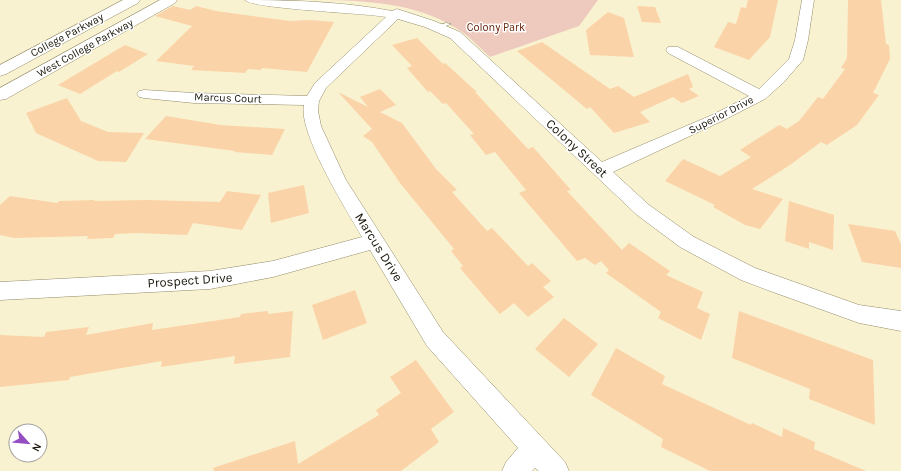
<svg xmlns="http://www.w3.org/2000/svg" width="901" height="471" font-family="Karla,sans-serif">
<style>
.green{fill:#eecabe}
.building{fill:#fbd3a8}
.lines{fill:none;stroke-linecap:round;stroke-linejoin:round}
.lane-casing{stroke:#928b6c;stroke-width:1}
.street-casing{stroke:#928b6c;stroke-width:1}
.secondary-casing{stroke:#928b6c;stroke-width:1}
.lane{fill:#fff;fill-rule:evenodd}
.street{fill:#fff;fill-rule:evenodd}
.secondary{fill:#fff;fill-rule:evenodd}
.labels{text-anchor:middle;dominant-baseline:central;stroke-width:3;stroke-linejoin:round;paint-order:stroke}
.far-park-label{font-size:11px;fill:#66240b;stroke:#fff}
.far-street-label{font-size:11px;fill:#19170b;stroke:#fff}
.street-label{font-size:13px;fill:#19170b;stroke:#fff}
</style>
<rect width="100%" height="100%" fill="#f9f2d0"/>
<!-- green -->
<path class="green" d="M329,0H598L579,26L490,57C481,49 472,39 462,32C423,5 375,1 329,0Z"/>
<!-- building -->
<path class="building" d="M748,0H778L770,37L749,60L714,47L728,22L736,24L741,7L746,8Z
M848,0H881L886,44L889,45L890,59L873,93L879,95L857,125L827,145L821,142L790,165L752,189L783,199L760,229L745,225L713,207L715,205L665,181L683,159L720,176L751,157L740,150L779,125L787,129L799,121L818,97L823,99L845,69L841,68L847,58Z
M173,6L190,10L196,6L216,11L290,21L310,20L334,22L307,72L262,68L261,70L248,69L245,73L191,70L194,66L156,61L192,26L155,16Z
M637,6L655,7L661,23L642,22Z
M608,12L624,18L634,57L590,55L586,30Z
M417,38L443,64L445,63L477,92H475L528,149L533,147L571,190L567,191L622,250L629,243L670,271L666,275L703,292L697,308L710,314L701,340L658,318L661,312L606,273L609,270L601,261L595,265L585,258L577,261L519,193L526,190L495,152L486,155L470,135L474,134L446,103L443,104L430,91L428,92L407,68L412,66L392,45Z
M542,42L610,89L618,86L634,97L688,74L693,87L689,89L699,96L682,103L673,97L640,112L650,122L614,133L590,107L587,109L517,51Z
M125,45L148,54L119,72L117,71L80,94L58,85Z
M380,89L396,105L380,112L402,123L436,169L457,190L452,192L487,231L492,228L528,266L532,263L551,281L543,287L554,297L528,317L514,303L500,314L489,302L460,268L463,266L451,251L454,249L400,183L372,142L363,136L372,129L338,92L368,107L360,97Z
M67,98L81,121L108,132L144,133L126,162L98,161L36,133L26,113Z
M166,116L221,125L285,129L272,155L234,152L235,151L145,139Z
M304,185L309,213L271,223L268,193Z
M227,191L261,195L242,230L193,223L187,235L137,233L115,234L113,238L87,239L88,236L14,238L0,235V205L10,196L57,203L59,201L95,200L94,201L147,200L220,202Z
M789,201L834,215L833,250L809,242V249L785,241Z
M848,224L895,231L901,244V268L862,262Z
M355,290L367,323L323,340L312,305Z
M268,311V314L293,311L290,357L234,364L235,356L161,367L162,361L70,377L69,380L0,387V335L44,337L46,332L89,327L86,335L153,323L152,330L240,317L241,314Z
M739,311L873,360L875,425L809,399L810,389L732,358Z
M564,318L598,344L569,377L535,349Z
M616,348L665,376L662,384L751,425L752,423L782,437L783,428L815,442L814,449L866,471H710L661,447L663,439L591,395Z
M416,360L454,412L431,429L439,442L401,471H214L213,468L295,441L298,464L379,415L376,410L401,393L390,377Z"/>
<g class="lines">
<!-- lane casing -->
<g class="lane-casing">
<path id="lane" d="M446,23L451,24L440,28L437,26Z"/>
</g>
<!-- street casing -->
<g class="street-casing">
<path id="street" d="M245,0C294,0 345,2 392,11L397,9L434,21L460,32L602,162L712,115L749,96L668,53L666,50L668,47H678L759,89L789,59L795,40L802,0H814L808,40L803,60L783,83L765,99L722,121L613,172L649,205L694,237L755,268L859,305L901,311V331L859,323L773,292L741,280L680,247L637,215L450,38L425,27L398,19L326,88L319,101L318,111L321,126L346,180L443,332L565,462L569,471H539L535,468L532,471H502L506,462L518,448L427,346L370,250L273,277L210,289L0,300V282L210,271L273,261L362,237C347,211 298,133 304,105L194,103L144,98L139,97L137,94L139,91L144,90L194,93L307,96L315,83L386,17C366,13 251,9 245,0Z"/>
</g>
<!-- secondary casing -->
<g class="secondary-casing">
<path id="secondary" d="M123,0H140L138,3L6,74L0,76V65Z
M160,0H177L175,3L6,99L0,100V88Z"/>
</g>
<!-- lane -->
<use href="#lane" class="lane"/>
<!-- street -->
<use href="#street" class="street"/>
<!-- secondary -->
<use href="#secondary" class="secondary"/>
</g>
<g class="labels">
<!-- far-park labels -->
<g class="far-park-label">
<text x="496" y="27">Colony Park</text>
</g>
<!-- far-street labels -->
<g class="far-street-label">
<text transform="translate(67 35) rotate(-28)">College Parkway</text>
<text transform="translate(85 48) rotate(-29)">West College Parkway</text>
<text transform="translate(228 98) rotate(2)">Marcus Court</text>
<text transform="translate(721 115) rotate(-27)">Superior Drive</text>
</g>
<!-- street labels -->
<g class="street-label">
<text transform="translate(577 148) rotate(43)">Colony Street</text>
<text transform="translate(379 247) rotate(58)">Marcus Drive</text>
<text transform="translate(190 280) rotate(-4)">Prospect Drive</text>
</g>
</g>
<!-- north arrow -->
<g transform="translate(28 443) rotate(117)"><circle r="19" fill="#ffffff" stroke="#a3a29d"/>
<path d="M0-3L7 15L0 10L-7 15Z" fill="#954ec1"/>
<text y="-6" font-size="11" font-weight="bold" text-anchor="middle" fill="#19170b">N</text>
</g>
</svg>
